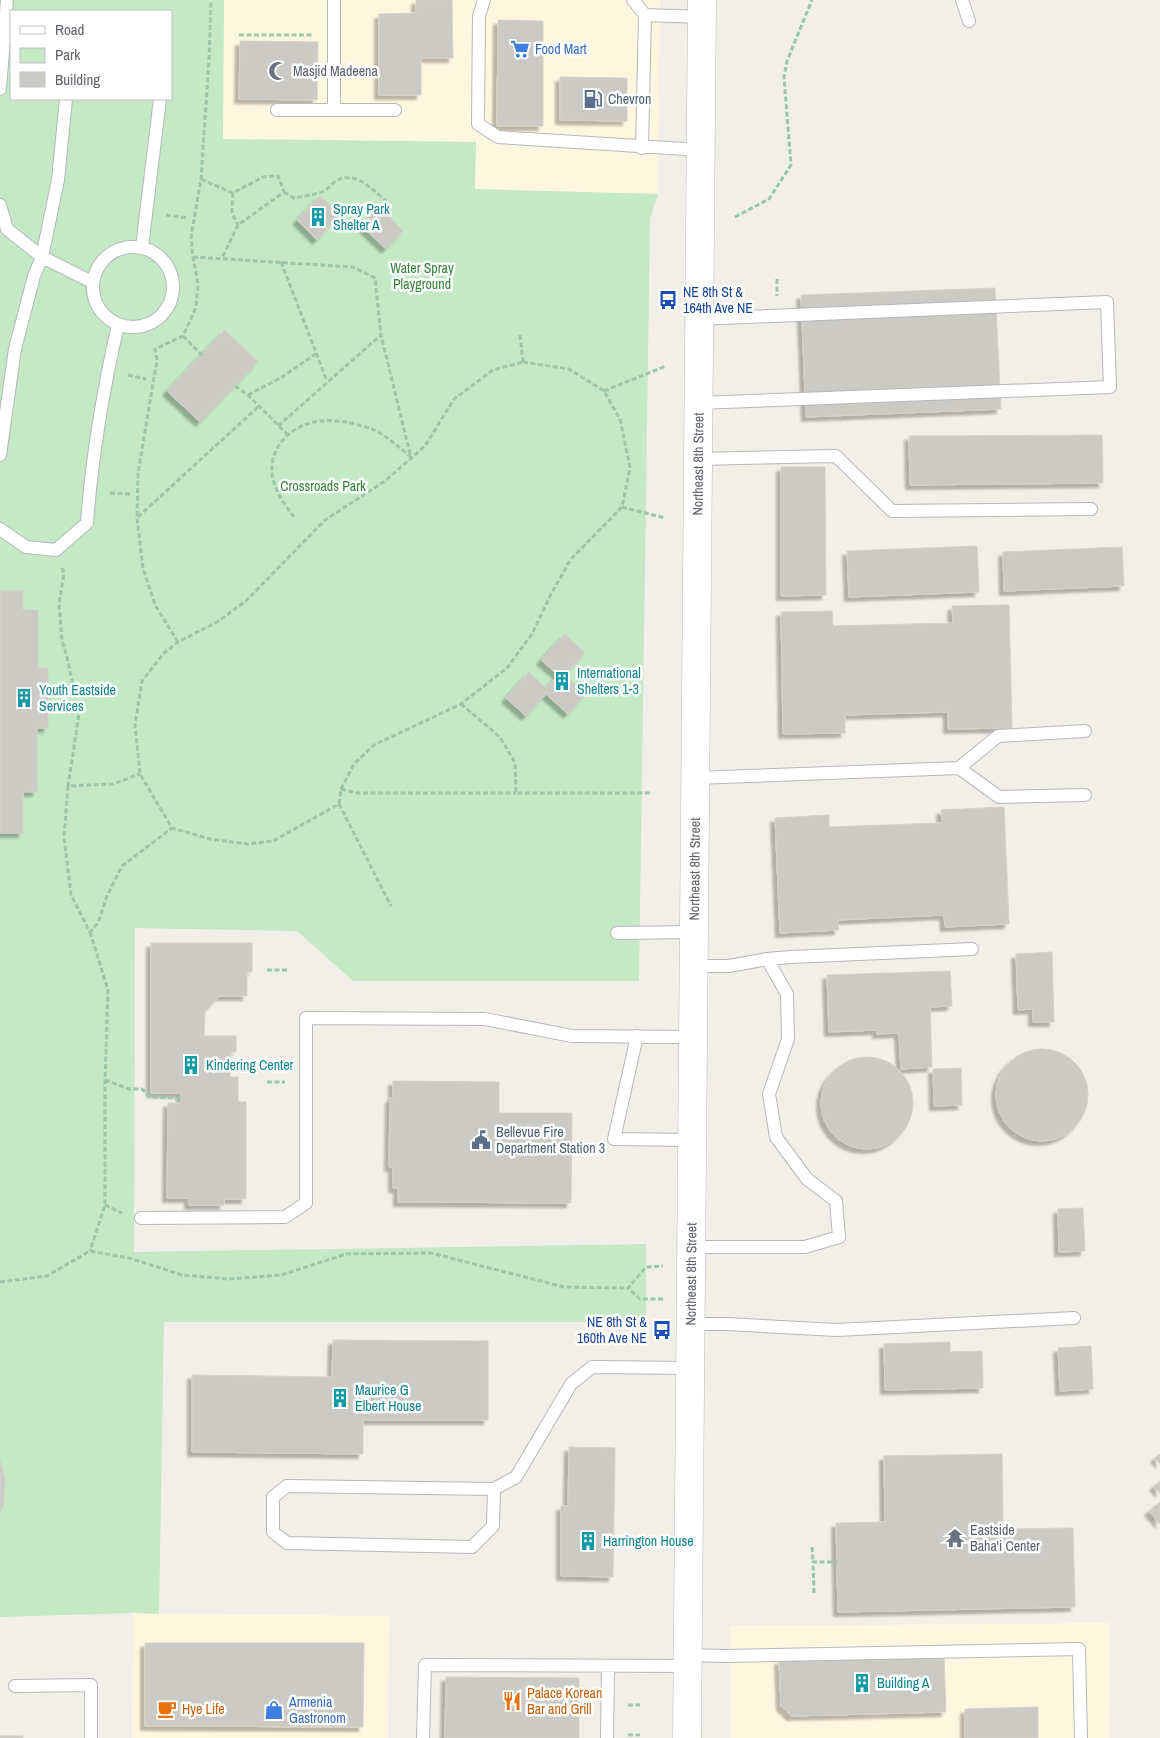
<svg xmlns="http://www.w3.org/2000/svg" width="1160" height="1738" font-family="'Archivo Narrow',sans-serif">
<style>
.commercial{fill:#fef7e0}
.green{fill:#c5e8c5;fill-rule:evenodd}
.building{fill:#cccac5;stroke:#d6d1c6;filter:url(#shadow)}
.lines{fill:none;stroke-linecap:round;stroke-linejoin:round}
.service-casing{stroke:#b5b8bc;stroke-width:14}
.secondary-casing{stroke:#b6babf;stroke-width:29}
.path{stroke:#9cc7a9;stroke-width:3;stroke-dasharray:5 2.5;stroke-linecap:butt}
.service{stroke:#fff;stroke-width:12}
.secondary{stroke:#fff;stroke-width:28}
.labels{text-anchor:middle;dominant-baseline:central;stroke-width:5;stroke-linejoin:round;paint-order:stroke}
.shop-label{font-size:14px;fill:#366cbe;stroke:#fff;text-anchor:start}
.worship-label{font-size:14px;fill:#5b616d;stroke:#fff;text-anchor:start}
.service-label{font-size:14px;fill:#4e5e75;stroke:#fff;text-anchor:start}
.culture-label{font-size:14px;fill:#0d838f;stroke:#fff;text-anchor:start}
.park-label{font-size:14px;fill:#348238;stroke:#fff}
.transit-label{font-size:14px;fill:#164399;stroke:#fff;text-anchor:start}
.street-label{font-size:14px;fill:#5f6368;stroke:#fff}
.food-label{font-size:14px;fill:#c56008;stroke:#fff;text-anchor:start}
</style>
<defs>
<filter id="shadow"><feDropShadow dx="-4.5" dy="4.5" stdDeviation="1" flood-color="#0004"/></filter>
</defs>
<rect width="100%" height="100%" fill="#f1efe8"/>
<!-- commercial -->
<path class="commercial" d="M224,0H660L658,194L475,189V142L223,139Z
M133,1613L389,1616L388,1738H132Z
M1109,1623L1110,1738H731L730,1626Z"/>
<!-- green -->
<path class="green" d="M0,0H224L223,139L476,142L475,189L658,194L650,219L639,981H353L297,931L135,928L134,1252L646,1244V1322H164L159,1614L133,1613L0,1617ZM11,11H171V99H11Z"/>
<!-- building -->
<path class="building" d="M416,0H452L453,58H421V95H379V14L416,13Z
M498,20L543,21V126H497Z
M240,41L318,42L317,100L239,99Z
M560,77L627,78V121L560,120Z
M320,196L340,214L317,240L297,220Z
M380,207L403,231L386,249L362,226Z
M995,288L1001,409L806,417L801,295Z
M225,330L258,362L200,422L167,391Z
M1102,435L1103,483L910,485L909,436Z
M781,467H825L826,595L781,596Z
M977,546L979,592L849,597L847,551Z
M1122,547L1124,586L1004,591L1003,552Z
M0,591H23V610H38V668H48V728H37V792H23V833H0Z
M1009,605L1012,728L948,729V712L845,715V733L783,734L781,612L832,611L833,626L953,623L952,606Z
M565,634L585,653L565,675L586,694L568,714L546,694L526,716L506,698L529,672L546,688L558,675L541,660Z
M1004,807L1009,924L945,927L944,915L838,920L839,930L780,933L775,818L829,815V827L942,823L941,810Z
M151,943H252V972H247V996H219L205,1012L204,1036H236V1052H231L230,1077H238V1102H246V1199H224V1205H189V1198H167L168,1103H181V1093H151Z
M1052,952L1054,1022H1033V1009L1018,1010L1016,954Z
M950,971L952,1006L930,1007L932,1067L901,1069L899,1033L877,1034V1030L829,1032L827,975Z
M996 1095a46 46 0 1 1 92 0a46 46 0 1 1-92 0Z
M821 1103a46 46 0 1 1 92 0a46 46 0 1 1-92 0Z
M961,1068L962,1105L934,1106L933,1069Z
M393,1081L499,1082V1113H572L571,1203L398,1202V1188H393V1167H389L390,1098H393Z
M1083,1208L1085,1251L1059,1252L1058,1209Z
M333,1340L488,1341V1420H363V1454L192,1452V1375L332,1377Z
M950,1342V1352L982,1351L983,1388L885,1390L884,1344Z
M1091,1346L1093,1389L1060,1391L1058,1348Z
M569,1447L615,1448L613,1577L561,1576V1506H568Z
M1002,1454L1003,1529L1073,1528L1075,1607L838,1612L836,1523L885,1522L884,1456Z
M1160,1454V1464L1155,1458Z
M0,1460L5,1479L3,1507L0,1513Z
M1160,1481V1493L1154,1486Z
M1160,1502V1524L1149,1511Z
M145,1643H364L363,1727L145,1726Z
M944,1656L946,1712L791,1716L781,1706L779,1660Z
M446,1677L579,1678V1738H445Z
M1038,1707V1738H965V1709Z
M0,1736H23V1738H0Z"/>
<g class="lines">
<!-- service casing -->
<g class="service-casing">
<path id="service" d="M334,0V110
M484,0L479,16L478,124L498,137L701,150
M633,0L645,15L702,17
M962,0L969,21
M0,89L7,0
M277,110H395
M642,148L645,15
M0,205L7,229L42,257L92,282
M93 287a40 40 0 1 1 80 0a40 40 0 1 1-80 0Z
M142,247L160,99
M698,403L1110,387L1107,302L699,319
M0,455L15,349L34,276L42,257L58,180L66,99
M698,459L836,456L892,511L1091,509
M0,529L26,547L56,550L87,523C92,456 103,390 118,325
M959,768L998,736L1085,731
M695,778L959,768L999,797L1085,795
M617,933L694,932
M767,959L791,957L972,949
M637,1036L614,1139L692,1140
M141,1218L285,1217L306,1203V1018L485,1019L572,1036L693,1037
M691,1247H805L839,1237L836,1201L807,1179L776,1137L769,1094L788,1039L787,994L767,959L729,966H694
M691,1324H727L837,1330L1074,1318
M494,1489L493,1526L472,1547L287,1543L273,1532V1497L287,1486L494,1489L516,1477L571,1384L592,1367L690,1368
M688,1655L725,1656L1079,1649L1081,1738
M15,1686L91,1685V1738
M423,1738L425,1665L687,1666
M607,1738L608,1667"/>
</g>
<!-- secondary casing -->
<g class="secondary-casing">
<g id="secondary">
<path id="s1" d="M687,1738L702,0"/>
</g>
</g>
<!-- path -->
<path class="path" d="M239,35H313
M201,179L233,193L263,177L278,176L284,192L238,225L222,258
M284,192L294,198C304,196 315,195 324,191C329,189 332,183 336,181C356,169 375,192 389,204
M233,193L232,213L238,225
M166,215L188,218
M735,217L769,199L791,165L784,77L787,61L812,0
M193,257L353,267L375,278L381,335L411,458
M281,262L327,381
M777,279V296
M520,335L523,362
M183,336L202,355
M523,362L569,369L604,391L620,419L630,468L622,507L571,559L551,594L532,634L507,668L461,704L374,745L354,764L341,789L339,804L273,841L247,844L210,839L172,828L140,774L135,725L142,681L164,653L178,642L217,622L246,601L325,520L385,481L425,446L454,399L493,370Z
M128,375L146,379
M235,386L248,395L288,435
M604,391L666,366
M248,395L282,377L317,353
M278,426L381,335
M110,493L130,494
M622,507L665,518
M138,517L259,406
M294,517C284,504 274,490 272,473C270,447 290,427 314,422C332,418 357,423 374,430C388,437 399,447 411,457
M62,568L64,573L59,604L62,641L67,657L79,714L68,786L113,784L140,774
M178,642L155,605L143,568L137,518L138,473L157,360L155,349L183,336L196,307L198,284L193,257L191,237L201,179L209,60L211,0
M461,704L500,737L515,763L516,793H651
M68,786L64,837L71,895L90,932L98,923L107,896L122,866L172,828
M341,789L357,793H516
M339,804L391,906
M90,932L108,990L105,1080V1205L90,1251
M267,970H288
M105,1080L129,1089H142L151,1097L181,1098
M267,1082H285
M105,1205L122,1213
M0,1282L47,1276L90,1251L129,1258L182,1275L229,1279L281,1275L346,1254L431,1253L564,1287L628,1288
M663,1299H640L628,1288L646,1267L663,1266
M812,1547L813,1562
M814,1593L813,1562H837
M628,1705H640
M628,1735H640"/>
<!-- service -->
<use href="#service" class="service"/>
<!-- secondary -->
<use href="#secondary" class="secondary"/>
</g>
<!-- icons -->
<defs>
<g id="supermarket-bare" transform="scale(1.5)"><path d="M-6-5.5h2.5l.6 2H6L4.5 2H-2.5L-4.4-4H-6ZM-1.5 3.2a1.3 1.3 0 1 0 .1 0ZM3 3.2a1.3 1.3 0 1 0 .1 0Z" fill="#3f7fe0" stroke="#fff" stroke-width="2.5" paint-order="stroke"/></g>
<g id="mosque-bare" transform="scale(1.5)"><path d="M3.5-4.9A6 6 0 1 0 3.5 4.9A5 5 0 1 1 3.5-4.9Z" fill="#6b7280" stroke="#fff" stroke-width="2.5" paint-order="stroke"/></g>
<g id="fuel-bare" transform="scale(1.5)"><path d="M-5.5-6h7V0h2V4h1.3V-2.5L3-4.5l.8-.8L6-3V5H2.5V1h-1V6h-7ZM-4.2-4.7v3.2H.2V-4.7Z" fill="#5c6f8a" stroke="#fff" stroke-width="2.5" paint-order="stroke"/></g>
<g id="building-bare" transform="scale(1.5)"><path d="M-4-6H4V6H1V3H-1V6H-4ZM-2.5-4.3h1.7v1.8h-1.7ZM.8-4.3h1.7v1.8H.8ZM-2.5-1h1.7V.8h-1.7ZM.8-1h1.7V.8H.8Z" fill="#0f9aa8" stroke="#fff" stroke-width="2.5" paint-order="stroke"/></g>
<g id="bus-bare" transform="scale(1.5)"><path d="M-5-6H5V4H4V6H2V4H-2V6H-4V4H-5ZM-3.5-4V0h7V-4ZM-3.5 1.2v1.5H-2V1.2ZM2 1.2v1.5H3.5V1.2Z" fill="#1a4fb4" stroke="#fff" stroke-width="2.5" paint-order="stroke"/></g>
<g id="civic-bare" transform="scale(1.5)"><path d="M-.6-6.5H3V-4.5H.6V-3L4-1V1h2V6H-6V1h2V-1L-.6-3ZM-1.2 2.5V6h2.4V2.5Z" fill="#5c6f8a" stroke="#fff" stroke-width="2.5" paint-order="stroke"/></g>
<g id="temple-bare" transform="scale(1.5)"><path d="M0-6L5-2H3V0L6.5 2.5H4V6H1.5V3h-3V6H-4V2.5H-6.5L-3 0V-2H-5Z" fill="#6b7280" stroke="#fff" stroke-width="2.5" paint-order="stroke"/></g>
<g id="restaurant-bare" transform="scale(1.5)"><path d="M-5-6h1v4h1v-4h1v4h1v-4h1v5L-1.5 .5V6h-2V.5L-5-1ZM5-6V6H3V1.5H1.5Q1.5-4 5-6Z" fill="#e8710a" stroke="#fff" stroke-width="2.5" paint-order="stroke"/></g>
<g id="cafe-bare" transform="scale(1.5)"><path d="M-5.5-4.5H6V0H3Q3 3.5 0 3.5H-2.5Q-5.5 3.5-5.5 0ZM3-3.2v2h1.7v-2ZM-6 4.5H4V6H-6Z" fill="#e8710a" stroke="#fff" stroke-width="2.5" paint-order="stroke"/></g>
<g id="shop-bare" transform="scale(1.5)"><path d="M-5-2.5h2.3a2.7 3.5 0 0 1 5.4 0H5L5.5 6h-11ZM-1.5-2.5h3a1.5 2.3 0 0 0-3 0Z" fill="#3f7fe0" stroke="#fff" stroke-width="2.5" paint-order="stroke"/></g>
</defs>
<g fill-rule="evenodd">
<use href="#supermarket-bare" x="520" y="49"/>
<use href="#mosque-bare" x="278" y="71"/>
<use href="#fuel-bare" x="593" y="99"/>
<use href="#building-bare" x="318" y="217"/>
<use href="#bus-bare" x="668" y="300"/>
<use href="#building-bare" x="562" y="681"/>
<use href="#building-bare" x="24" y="698"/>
<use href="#building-bare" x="191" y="1065"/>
<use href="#civic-bare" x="481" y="1140"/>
<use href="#bus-bare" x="662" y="1330"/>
<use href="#building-bare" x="340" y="1398"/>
<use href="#temple-bare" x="955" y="1538"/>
<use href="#building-bare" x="588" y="1541"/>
<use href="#building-bare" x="862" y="1683"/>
<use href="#restaurant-bare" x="512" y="1701"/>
<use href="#cafe-bare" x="167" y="1709"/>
<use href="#shop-bare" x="274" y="1710"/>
</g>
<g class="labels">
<!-- shop labels -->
<g class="shop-label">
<text x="535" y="49">Food Mart</text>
<text x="289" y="1702">Armenia<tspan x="289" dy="16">Gastronom</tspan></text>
</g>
<!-- worship labels -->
<g class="worship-label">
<text x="293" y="71">Masjid Madeena</text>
<text x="970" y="1530">Eastside<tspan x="970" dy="16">Baha'i Center</tspan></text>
</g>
<!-- service labels -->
<g class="service-label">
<text x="608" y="99">Chevron</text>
<text x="496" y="1132">Bellevue Fire<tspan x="496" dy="16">Department Station 3</tspan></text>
</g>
<!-- culture labels -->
<g class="culture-label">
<text x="333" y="209">Spray Park<tspan x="333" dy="16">Shelter A</tspan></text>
<text x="577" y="673">International<tspan x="577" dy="16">Shelters 1-3</tspan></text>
<text x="39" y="690">Youth Eastside<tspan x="39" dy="16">Services</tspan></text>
<text x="206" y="1065">Kindering Center</text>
<text x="355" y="1390">Maurice G<tspan x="355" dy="16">Elbert House</tspan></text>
<text x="603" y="1541">Harrington House</text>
<text x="877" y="1683">Building A</text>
</g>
<!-- park labels -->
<g class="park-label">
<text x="422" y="268">Water Spray<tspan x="422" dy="16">Playground</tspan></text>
<text x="323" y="486">Crossroads Park</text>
</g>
<!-- transit labels -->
<g class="transit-label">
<text x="683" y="292">NE 8th St &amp;<tspan x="683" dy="16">164th Ave NE</tspan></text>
<text x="647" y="1322" text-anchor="end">NE 8th St &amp;<tspan x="647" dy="16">160th Ave NE</tspan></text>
</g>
<!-- street labels -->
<g class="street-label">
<text stroke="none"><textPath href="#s1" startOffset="1274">Northeast 8th Street</textPath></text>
<text stroke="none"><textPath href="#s1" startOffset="869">Northeast 8th Street</textPath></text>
<text stroke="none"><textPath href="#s1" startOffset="464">Northeast 8th Street</textPath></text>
</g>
<!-- food labels -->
<g class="food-label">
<text x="527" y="1693">Palace Korean<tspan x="527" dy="16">Bar and Grill</tspan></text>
<text x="182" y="1709">Hye Life</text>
</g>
</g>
<!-- legend -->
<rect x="10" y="10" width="162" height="90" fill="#ffffff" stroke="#bfc1c3"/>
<rect x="20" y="26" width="25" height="8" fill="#ffffff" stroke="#bfc1c3"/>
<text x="55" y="35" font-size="15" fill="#5f6368">Road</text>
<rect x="20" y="48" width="25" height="15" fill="#c5e8c5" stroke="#bfc1c3"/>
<text x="55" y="60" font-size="15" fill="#5f6368">Park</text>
<rect x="20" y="72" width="25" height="15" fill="#cccac5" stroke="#bfc1c3"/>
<text x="55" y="85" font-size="15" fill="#5f6368">Building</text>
</svg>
